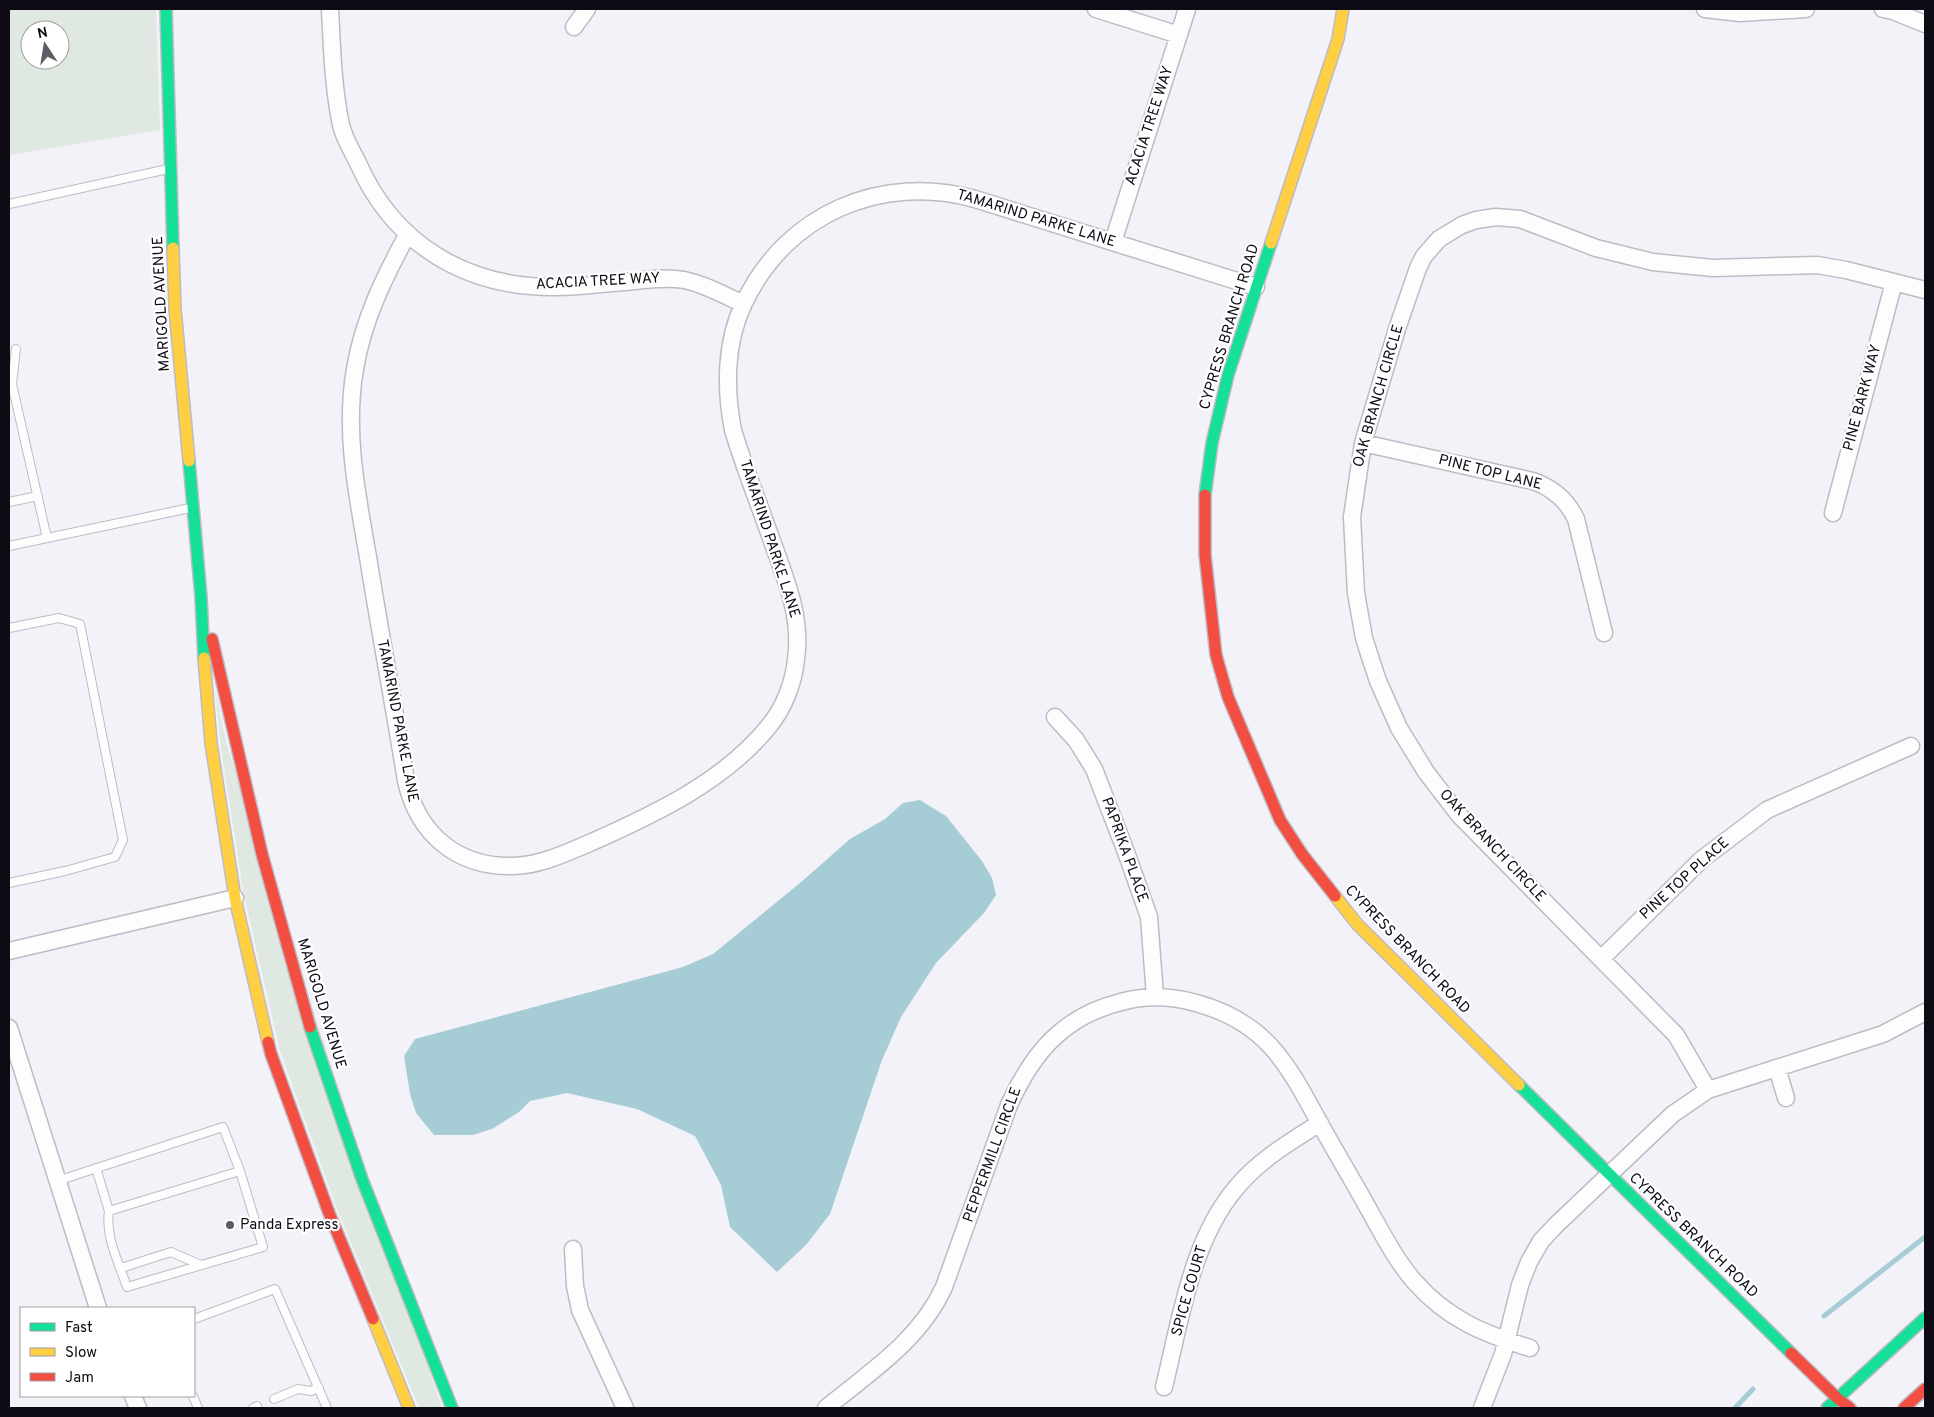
<svg xmlns="http://www.w3.org/2000/svg" width="1934" height="1417" font-family="Overpass,sans-serif">
<style>
.green{fill:#dfe9e1;fill-rule:evenodd}
.water{fill:#a6cdd5}
.lines{fill:none;stroke-linecap:round;stroke-linejoin:round}
.stream{stroke:#a6cdd5;stroke-width:5}
.lane-casing{stroke:#bebbc4;stroke-width:10}
.street-casing{stroke:#bebbc4;stroke-width:19}
.fast-casing{stroke:#bebbc4;stroke-width:14}
.slow-casing{stroke:#bebbc4;stroke-width:14}
.jam-casing{stroke:#bebbc4;stroke-width:14}
.lane{stroke:#fdfdfe;stroke-width:8}
.street{stroke:#fdfdfe;stroke-width:16}
.fast{stroke:#16e098;stroke-width:11}
.slow{stroke:#ffcf43;stroke-width:11}
.jam{stroke:#f24e42;stroke-width:11}
.poi-dot{fill:#5e5c65;stroke:#fff;stroke-width:2}
.labels{text-anchor:middle;dominant-baseline:central;stroke-width:4.5;stroke-linejoin:round;paint-order:stroke}
.street-label{font-size:15px;fill:#0e0b15;stroke:#fff}
.poi-label{font-size:15px;fill:#0e0b15;stroke:#fff;text-anchor:start}
</style>
<rect width="100%" height="100%" fill="#f4f2f9"/>
<!-- green -->
<path class="green" d="M9,9H156L160,130L9,155ZM30,30H60V60H30Z
M215,689L226,742L442,1408H419L337,1209L280,1051L244,896L220,742Z"/>
<!-- water -->
<path class="water" d="M920,800L946,816L982,861L992,878L996,895L984,913L936,963L901,1017L882,1060L830,1214L806,1245L777,1272L730,1227L721,1185L695,1136L637,1109L567,1093L530,1101L519,1112L492,1129L473,1135H434L416,1113L410,1094L404,1056L415,1039L683,967L713,954L800,883L850,839L885,819L903,803Z"/>
<g class="lines">
<!-- stream -->
<path class="stream" d="M1824,1316L1925,1237
M1735,1408L1753,1389"/>
<!-- lane casing -->
<g class="lane-casing">
<path id="lane" d="M9,204L168,169
M16,349L12,384L47,538
M9,502L38,496
M9,546L190,508
M9,628L59,618L80,624L123,840L115,857L65,871L9,883
M57,1181L223,1127L240,1171L109,1211L96,1168
M109,1211C105,1237 119,1263 127,1287L263,1247L240,1171
M121,1268L171,1252L201,1265
M194,1319L275,1289L327,1408
M193,1396L198,1408
M274,1399L298,1389L311,1391L319,1388
M253,1408L257,1406"/>
</g>
<!-- street casing -->
<g class="street-casing">
<path id="street" d="M330,9C332,48 333,87 341,125C344,138 352,151 358,163C394,245 467,288 556,287C582,287 609,283 635,281C651,279 668,277 684,280C704,284 724,295 743,304
M1096,9L1179,35
M1705,9L1740,13L1806,9
M1883,9L1893,11L1925,24
M574,27L587,9
M407,235C384,278 363,320 355,369C344,432 357,494 368,557C380,632 394,706 406,781C418,834 457,867 512,866C540,866 568,852 592,842C655,814 725,781 769,726C784,708 794,682 796,659C802,617 786,580 772,541C759,504 744,467 733,430C725,389 725,342 744,303C786,214 881,173 975,199L1256,287
M1113,242L1187,9
M1363,443L1533,481C1553,488 1567,500 1576,519L1604,633
M1833,513L1894,282
M1055,717L1076,740L1094,769L1126,852L1149,917L1155,996
M9,951L235,898
M1601,959L1701,860L1767,810L1911,746
M9,1028L98,1308
M1777,1068L1786,1098
M1708,1090L1676,1035L1459,815L1426,772L1399,728L1378,681L1371,660L1364,638L1356,593L1352,517L1363,443L1397,329L1418,268L1424,256L1439,239L1462,225L1476,220L1496,217L1520,219L1596,248L1653,262L1713,268L1817,265L1846,270L1925,290
M573,1249L575,1286L580,1310L625,1408
M1164,1387C1180,1322 1191,1241 1236,1188C1259,1160 1290,1142 1320,1123
M133,1396L138,1408
M826,1408C870,1372 920,1340 944,1287L1009,1105C1033,1052 1064,1016 1121,1002C1147,995 1171,996 1196,1003C1266,1022 1287,1063 1319,1122C1335,1151 1352,1179 1368,1208C1382,1233 1395,1259 1414,1281C1447,1319 1484,1334 1530,1348
M1482,1408L1503,1354L1520,1285L1529,1262L1541,1241L1556,1225L1673,1114L1708,1090L1883,1034L1925,1012"/>
</g>
<!-- fast casing -->
<g class="fast-casing">
<path id="fast" d="M166,9L173,248
M189,461L201,597L204,658
M1205,495L1212,443L1228,375L1271,243
M310,1027L362,1179L452,1408
M1519,1085L1791,1353
M1827,1408L1925,1318"/>
</g>
<!-- slow casing -->
<g class="slow-casing">
<path id="slow" d="M1271,243L1338,39L1343,9
M173,248L175,309L189,461
M204,658L211,743L235,898L268,1042
M1335,896L1357,924L1519,1085
M373,1319L409,1408"/>
</g>
<!-- jam casing -->
<g class="jam-casing">
<path id="jam" d="M1205,495V555L1216,655L1228,697L1280,820L1302,854L1335,896
M212,639L262,854L310,1027
M268,1042L271,1054L329,1213L373,1319
M1791,1353L1837,1398L1850,1408
M1904,1408L1925,1389"/>
</g>
<!-- lane -->
<use href="#lane" class="lane"/>
<!-- street -->
<use href="#street" class="street"/>
<!-- fast -->
<use href="#fast" class="fast"/>
<!-- slow -->
<use href="#slow" class="slow"/>
<!-- jam -->
<use href="#jam" class="jam"/>
</g>
<!-- markers -->
<circle class="poi-dot" cx="230" cy="1225" r="5"/>
<g class="labels">
<!-- street labels -->
<g class="street-label">
<text transform="translate(1150 126) rotate(-72)">ACACIA TREE WAY</text>
<text transform="translate(1036 219) rotate(17)">TAMARIND PARKE LANE</text>
<text transform="translate(598 282) rotate(-3)">ACACIA TREE WAY</text>
<text transform="translate(162 304) rotate(-93)">MARIGOLD AVENUE</text>
<text transform="translate(1230 327) rotate(-73)">CYPRESS BRANCH ROAD</text>
<text transform="translate(1379 396) rotate(-74)">OAK BRANCH CIRCLE</text>
<text transform="translate(1863 398) rotate(-75)">PINE BARK WAY</text>
<text transform="translate(1490 473) rotate(14)">PINE TOP LANE</text>
<text transform="translate(769 539) rotate(72)">TAMARIND PARKE LANE</text>
<text transform="translate(397 721) rotate(79)">TAMARIND PARKE LANE</text>
<text transform="translate(1492 846) rotate(47)">OAK BRANCH CIRCLE</text>
<text transform="translate(1124 850) rotate(70)">PAPRIKA PLACE</text>
<text transform="translate(1685 879) rotate(-42)">PINE TOP PLACE</text>
<text transform="translate(1407 950) rotate(46)">CYPRESS BRANCH ROAD</text>
<text transform="translate(321 1004) rotate(73)">MARIGOLD AVENUE</text>
<text transform="translate(993 1155) rotate(-70)">PEPPERMILL CIRCLE</text>
<text transform="translate(1693 1236) rotate(44)">CYPRESS BRANCH ROAD</text>
<text transform="translate(1190 1291) rotate(-74)">SPICE COURT</text>
</g>
<!-- poi labels -->
<g class="poi-label">
<text x="240" y="1225">Panda Express</text>
</g>
</g>
<!-- border -->
<rect width="1934" height="1417" fill="none" stroke="#0e0b15" stroke-width="20"/>
<!-- legend -->
<rect x="20" y="1307" width="175" height="90" fill="#ffffff" stroke="#9f9da1"/>
<rect x="30" y="1323" width="25" height="8" fill="#16e098" stroke="#9f9da1"/>
<text x="65" y="1332" font-size="15" fill="#0e0b15">Fast</text>
<rect x="30" y="1348" width="25" height="8" fill="#ffcf43" stroke="#9f9da1"/>
<text x="65" y="1357" font-size="15" fill="#0e0b15">Slow</text>
<rect x="30" y="1373" width="25" height="8" fill="#f24e42" stroke="#9f9da1"/>
<text x="65" y="1382" font-size="15" fill="#0e0b15">Jam</text>
<!-- north arrow -->
<g transform="translate(45 45) rotate(348)"><circle r="24" fill="#ffffff" stroke="#9f9da1"/>
<path d="M0-4L9 19L0 12L-9 19Z" fill="#5e5c65"/>
<text y="-8" font-size="14" font-weight="bold" text-anchor="middle" fill="#0e0b15">N</text>
</g>
</svg>
